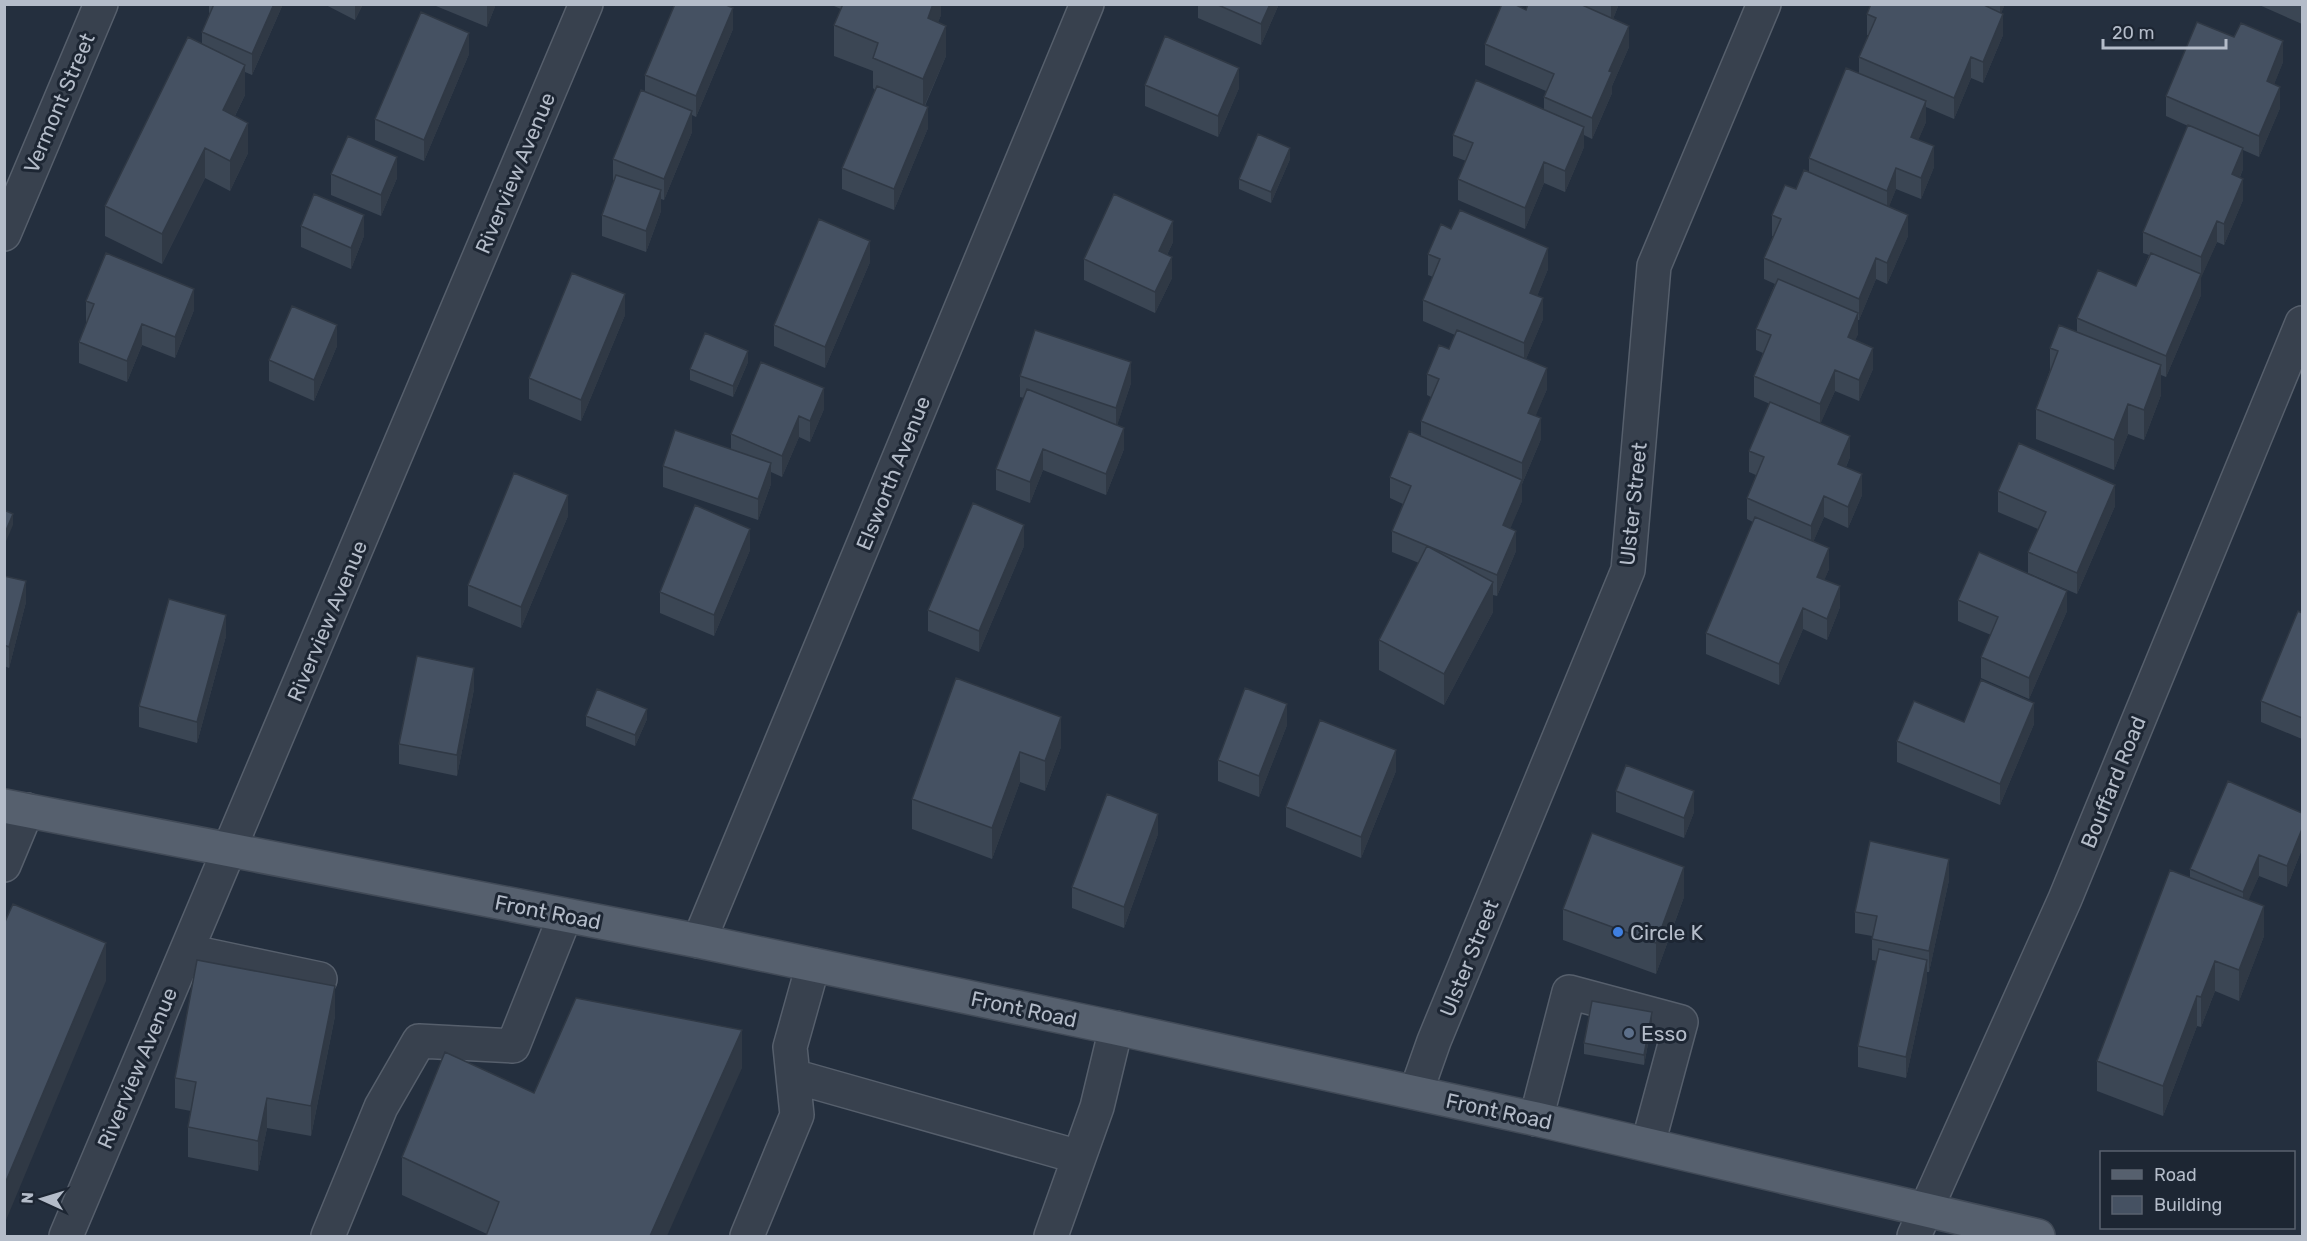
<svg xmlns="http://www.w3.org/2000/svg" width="2307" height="1241" font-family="Rubik,sans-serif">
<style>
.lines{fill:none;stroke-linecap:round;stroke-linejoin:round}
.minor-casing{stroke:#565f6c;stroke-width:36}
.major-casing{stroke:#414a57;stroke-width:36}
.minor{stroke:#38414e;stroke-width:33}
.major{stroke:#56606e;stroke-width:33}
.wall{fill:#3b4654}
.shaded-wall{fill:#303945}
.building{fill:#455162;stroke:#303945;stroke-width:1.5}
.shop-dot{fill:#3f7fe0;stroke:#1d2633;stroke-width:2}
.service-dot{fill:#5c6f8a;stroke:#1d2633;stroke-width:2}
.labels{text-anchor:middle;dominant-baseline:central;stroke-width:6;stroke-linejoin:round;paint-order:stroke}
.street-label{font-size:21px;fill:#b4bcc9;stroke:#1d2633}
.poi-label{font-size:21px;fill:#b4bcc9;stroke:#1d2633;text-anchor:start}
</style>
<rect width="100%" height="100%" fill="#242f3e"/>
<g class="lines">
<!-- minor casing -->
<g class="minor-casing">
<path id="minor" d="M4,234L101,4
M4,865L27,810
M699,941L1087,4
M187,951L320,979
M793,1076L1079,1157
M1416,1092L1434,1041L1628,570L1654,266L1764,4
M1536,1119L1569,992L1681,1022L1648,1144
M66,1236L586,4
M328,1236L381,1107L419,1041L513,1046L565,916
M747,1236L797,1115L790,1047L813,965
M1051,1236L1097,1107L1116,1028
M1914,1236L2065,899L2302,323"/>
</g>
<!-- major casing -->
<g class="major-casing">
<path id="major" d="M4,806L699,941L1116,1028L1536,1119L2038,1236"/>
</g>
<!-- minor -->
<use href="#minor" class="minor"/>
<!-- major -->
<use href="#major" class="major"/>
</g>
<!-- wall -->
<path class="wall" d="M209,4H283L252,75L245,72V95L235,116L248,153L230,191L205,178L162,264L105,236V206L202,44V32L209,15Z
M324,4H363L355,20Z
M436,4H496L487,27L436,6Z
M834,4H941V15L938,22L946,56L925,106L928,128L894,210L842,189V168L875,90L873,88V71L834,56V25L841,9L834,6Z
M1198,4H1279L1261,45L1198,18Z
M1528,4H1619L1613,19L1629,47L1612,86V93L1592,139L1584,135V147L1565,192L1544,183L1525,229L1458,200V179L1466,161L1453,156V135L1544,109V97L1546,91L1485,65V44L1526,10Z
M1871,4H2005L2001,13L2003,35L1983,83L1971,78L1954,119L1926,107V122L1918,140L1934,167L1921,199L1896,189L1889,206L1908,236L1887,284L1876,279L1859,320H1858V334L1855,340L1873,369L1859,401L1835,391L1820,424L1850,457L1846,467L1862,495L1848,528L1824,517L1813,542L1829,569L1824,580L1840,607L1827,640L1803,629L1779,685L1706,654V633L1753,522L1747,519V498L1756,475L1749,472V451L1770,404L1754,397V376L1763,353L1756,350V329L1775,284L1764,279V258L1773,236H1772V215L1796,189L1809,172V158L1859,74V57L1869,35H1867V14Z
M2257,4H2302V24Z
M733,29L696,117L692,115V132L664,200L661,199V211L646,252L602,236V215L614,180H613V159L645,92V75Z
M469,54L424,161L375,140V119Z
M2283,62L2274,84L2280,108L2259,157L2243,150V169L2240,177L2243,200L2224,245L2217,242L2201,277V295L2166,377L2161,375V395L2144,440L2128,434L2114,470L2036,439V409L2050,370V348L2077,333V318L2136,286L2149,255L2143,253V232L2188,126L2166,116V96Z
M1145,85L1239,88L1218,137L1145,106Z
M1290,159L1271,203L1239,189V179Z
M331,174L397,178L381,216L331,195Z
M301,226L364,236L351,269L301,247Z
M1451,229L1548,269L1537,296L1543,319L1526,359L1547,389L1535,416L1541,439L1522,484V501L1510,528L1516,551L1497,596L1493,595V612L1444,705L1379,670V640L1419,563L1392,552V531L1403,504L1390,498V477L1421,437V421L1431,397L1427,395V374L1449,349L1455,335L1423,321V300L1433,277L1428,275V254Z
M1173,242L1167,255L1172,278L1155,313L1084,280V259Z
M870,262L825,368L774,346V325Z
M86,301L194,310L175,358L142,345L127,382L79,363V342L87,322H86Z
M625,315L581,421L529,399V378Z
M337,346L314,401L269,381V360Z
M748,362L733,397L690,380V369Z
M1020,376L1131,383L1117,425L1124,449L1106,495L1043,470L1030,503L996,490V469L1024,398L1020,397Z
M824,409L810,442L799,437L782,477L771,472V484L758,520L663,487V466L731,449V434Z
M1998,491L2115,506L2077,594L2028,573V552L2038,529L1998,512Z
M568,516L521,628L468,606V585Z
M1024,546L979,652L928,631V610Z
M750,550L714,636L660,613V592Z
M4,576L26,602L9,668L4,666Z
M1958,600L2067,611L2029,699L1981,678V657L1991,635L1958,621Z
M2302,613V739L2261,722V701Z
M226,636L197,743L139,727V706Z
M956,678L1061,747L1045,791L1020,782L992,859L912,829V799Z
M474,689L457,776L399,764V744Z
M586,716L647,719L635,746L586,726Z
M1964,722L2034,724L2000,805L1897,762V741Z
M1287,725L1259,797L1218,781V760Z
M1396,771L1361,858L1286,827V807Z
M1616,791L1694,812L1684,838L1616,812Z
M2302,813V849L2287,887L2259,876L2248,900L2264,936L2239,1001L2215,991L2201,1027L2197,1026L2163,1116L2097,1091V1061L2190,878V869Z
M1158,834L1124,928L1072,908V887Z
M1949,880L1929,972H1927V981L1906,1078L1858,1067V1046L1877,961L1872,960V936L1855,933V912Z
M1684,897L1656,974L1563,940V909Z
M335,1016L311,1136L267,1128L258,1171L188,1157V1127L191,1111L175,1108V1078Z
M1652,1023L1644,1065L1584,1054V1043Z
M742,1068L487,1234L402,1195V1157L534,1093Z"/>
<!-- shaded-wall -->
<path class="shaded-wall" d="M274,4H283L252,75V54Z
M355,4H363L355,20Z
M488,4H496L487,27V6Z
M933,4H941V15L928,48V18Z
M1270,4H1279L1261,45V24Z
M1611,4H1619L1611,24Z
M2000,4H2005L2000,16Z
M733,8V29L696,117V96Z
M2003,14V35L1983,83V62Z
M946,26V56L923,109V79Z
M1629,26V47L1612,86V93L1592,139V118L1609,71Z
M469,33V54L424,161V140Z
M2283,41V62L2267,102V81Z
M1971,57V78L1954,119V98Z
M245,65V95L223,140V110Z
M1239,68V88L1218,137V116Z
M2280,87V108L2259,157V136Z
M1926,101V122L1911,157V137Z
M928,107V128L894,210V189Z
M692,111V132L664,200V179Z
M248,123V153L230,191V161Z
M1584,127V147L1565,192V171Z
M1934,146V167L1921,199V178Z
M205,148V178L162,264V234Z
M1290,148V159L1271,203V192Z
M2243,148V169L2232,195V174Z
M397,157V178L381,216V195Z
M1544,162V183L1525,229V208Z
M1896,168V189L1887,212V191Z
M2243,179V200L2224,245V224Z
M661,190V211L646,252V231Z
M364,215V236L351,269V248Z
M1908,215V236L1887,284V263Z
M1173,221V242L1159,272V251Z
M2217,221V242L2201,278V257Z
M870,241V262L825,368V347Z
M1548,248V269L1530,314V293Z
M1172,257V278L1155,313V292Z
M1876,258V279L1859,320V299Z
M2201,274V295L2166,377V356Z
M194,289V310L175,358V337Z
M625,294V315L581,421V400Z
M1543,298V319L1524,364V343Z
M1858,313V334L1848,358V337Z
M142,324V345L127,382V361Z
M337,325V346L314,401V380Z
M1873,348V369L1859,401V380Z
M748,351V362L733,397V386Z
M1131,362V383L1116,429V408Z
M2161,365V395L2144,440V410Z
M1547,368V389L1528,434V413Z
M1835,370V391L1820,425V404Z
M824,388V409L810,442V421Z
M2128,404V434L2114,470V440Z
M799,416V437L782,477V456Z
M1541,418V439L1522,484V463Z
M1124,428V449L1106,495V474Z
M1850,436V457L1838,485V464Z
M1043,449V470L1030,503V482Z
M771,463V484L758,520V499Z
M1862,474V495L1848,528V507Z
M1522,480V501L1503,546V525Z
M2115,485V506L2077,594V573Z
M568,495V516L521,628V607Z
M1824,496V517L1811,547V526Z
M13,514V525L4,546V535Z
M1024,525V546L979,652V631Z
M750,529V550L714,636V615Z
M1516,531V551L1497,596V575Z
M1829,548V569L1817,598V577Z
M26,581V602L9,668V647Z
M1493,582V612L1444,705V674Z
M1840,586V607L1827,640V619Z
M2067,591V611L2029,699V678Z
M1803,608V629L1779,685V664Z
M226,615V636L197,743V722Z
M474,668V689L457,776V755Z
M2034,703V724L2000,805V784Z
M1287,704V725L1259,797V776Z
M647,709V719L635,746V735Z
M1061,717V747L1045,791V761Z
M1396,750V771L1361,858V837Z
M1020,752V782L992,859V828Z
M1694,791V812L1684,838V818Z
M1158,814V834L1124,928V907Z
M2302,829V849L2287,887V866Z
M2259,855V876L2243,913V892Z
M1949,859V880L1929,972V951Z
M1684,867V897L1656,974V943Z
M2264,906V936L2239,1001V970Z
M106,943V981L4,1225V1186Z
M1927,960V981L1906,1078V1057Z
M2215,961V991L2201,1027V997Z
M335,986V1016L311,1136V1106Z
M2197,996V1026L2163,1116V1086Z
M1652,1012V1023L1644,1065V1055Z
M742,1030V1068L667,1236H650Z
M267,1098V1128L258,1171V1141Z"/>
<!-- building -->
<path class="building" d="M214,4H274L252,54L202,32Z
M675,4H724L733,8L696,96L645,75Z
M843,4H933L928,18L946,26L923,79L873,58L878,43L834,25Z
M1216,4H1270L1261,24Z
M1502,4H1514L1526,10L1528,4H1580L1629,26L1609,71L1612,72L1592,118L1544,97L1554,74L1485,44Z
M1871,4H1982L2003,14L1983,62L1971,57L1954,98L1859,57L1876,18L1867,14Z
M421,12L469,33L424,140L375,119Z
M2197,22L2234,37L2241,23L2283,41L2267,81L2280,87L2259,136L2166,96Z
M1165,36L1239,68L1218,116L1145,85Z
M188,37L245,65L223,110L248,123L230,161L205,148L162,234L105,206Z
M1846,68L1926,101L1911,137L1934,146L1921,178L1896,168L1887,191L1809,158Z
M1476,80L1584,127L1565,171L1544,162L1525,208L1458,179L1473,143L1453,135Z
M877,86L928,107L894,189L842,168Z
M641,90L692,111L664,179L613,159Z
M2188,125L2243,148L2232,174L2243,179L2224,224L2217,221L2201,257L2143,232Z
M1258,134L1290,148L1271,192L1239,179Z
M348,136L397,157L381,195L331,174Z
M1804,170L1908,215L1887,263L1876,258L1859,299L1764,258L1781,219L1772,215L1785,185L1796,189Z
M616,175L661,190L646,231L602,215Z
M314,194L364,215L351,248L301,226Z
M1114,194L1173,221L1159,251L1172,257L1155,292L1084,259Z
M1460,210L1548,248L1530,293L1543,298L1524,343L1423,300L1440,259L1428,254L1441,224L1451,229Z
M819,219L870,241L825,347L774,325Z
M106,253L194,289L175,337L142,324L127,361L79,342L94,304L86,301Z
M2151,253L2201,274L2166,356L2077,318L2098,270L2136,286Z
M572,273L625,294L581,400L529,378Z
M1778,279L1858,313L1848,337L1873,348L1859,380L1835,370L1820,404L1754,376L1771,335L1756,329Z
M292,306L337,325L314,380L269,360Z
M2059,325L2161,365L2144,410L2128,404L2114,440L2036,409L2058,351L2050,348Z
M1035,330L1131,362L1116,408L1020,376Z
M1457,330L1547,368L1528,413L1541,418L1522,463L1421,421L1439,379L1427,374L1439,345L1449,349Z
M705,333L748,351L733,386L690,369Z
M761,362L824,388L810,421L799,416L782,456L731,434Z
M1027,389L1124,428L1106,474L1043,449L1030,482L996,469Z
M1770,402L1850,436L1838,464L1862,474L1848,507L1824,496L1811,526L1747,498L1764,457L1749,451Z
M675,430L771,463L758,499L663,466Z
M1409,431L1522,480L1503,525L1516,531L1497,575L1392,531L1411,486L1390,477Z
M2019,443L2115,485L2077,573L2028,552L2046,512L1998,491Z
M514,473L568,495L521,607L468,585Z
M973,503L1024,525L979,631L928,610Z
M695,505L750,529L714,615L660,592Z
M4,510L13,514L4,535Z
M1755,517L1829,548L1817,577L1840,586L1827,619L1803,608L1779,664L1706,633Z
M1427,546L1493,582L1444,674L1379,640Z
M1979,552L2067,591L2029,678L1981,657L1998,617L1958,600Z
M4,576L26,581L9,647L4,645Z
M169,599L226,615L197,722L139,706Z
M2298,611L2302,613V718L2261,701Z
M417,656L474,668L457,755L399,744Z
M956,678L1061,717L1045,761L1020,752L992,828L912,799Z
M1981,680L2034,703L2000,784L1897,741L1914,701L1964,722Z
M1245,688L1287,704L1259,776L1218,760Z
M597,689L647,709L635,735L586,716Z
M1320,720L1396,750L1361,837L1286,807Z
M1626,765L1694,791L1684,818L1616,791Z
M2228,781L2302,813V829L2287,866L2259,855L2243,892L2190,869Z
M1107,794L1158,814L1124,907L1072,887Z
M1592,833L1684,867L1656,943L1563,909Z
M1870,841L1949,859L1929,951L1872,939L1877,916L1855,912Z
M2170,870L2264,906L2239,970L2215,961L2201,997L2197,996L2163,1086L2097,1061Z
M13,904L106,943L4,1186V924Z
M1879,949L1927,960L1906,1057L1858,1046Z
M197,960L335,986L311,1106L267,1098L258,1141L188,1127L196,1082L175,1078Z
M576,998L742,1030L650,1236H486L499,1202L402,1157L445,1052L534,1093Z
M1592,1001L1652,1012L1644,1055L1584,1043Z"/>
<!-- markers -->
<circle class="shop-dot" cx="1618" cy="932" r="6"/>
<circle class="service-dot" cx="1629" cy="1033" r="6"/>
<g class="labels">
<!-- street labels -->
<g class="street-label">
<text transform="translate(59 103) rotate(-67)">Vermont Street</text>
<text transform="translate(515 173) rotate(-67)">Riverview Avenue</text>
<text transform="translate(893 473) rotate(-68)">Elsworth Avenue</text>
<text transform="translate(1633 504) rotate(-84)">Ulster Street</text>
<text transform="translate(327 621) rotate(-67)">Riverview Avenue</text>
<text transform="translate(2113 782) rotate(-68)">Bouffard Road</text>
<text transform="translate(548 912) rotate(11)">Front Road</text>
<text transform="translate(1469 958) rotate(-68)">Ulster Street</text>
<text transform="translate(1024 1009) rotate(12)">Front Road</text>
<text transform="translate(137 1068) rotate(-67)">Riverview Avenue</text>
<text transform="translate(1499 1111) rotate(12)">Front Road</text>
</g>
<!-- poi labels -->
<g class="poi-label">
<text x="1630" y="932">Circle K</text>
<text x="1641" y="1033">Esso</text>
</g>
</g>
<!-- border -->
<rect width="2307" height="1241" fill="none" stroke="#b4bcc9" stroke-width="12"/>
<!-- legend -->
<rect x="2100" y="1151" width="195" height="78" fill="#1d2633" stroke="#59626f" stroke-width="1.5"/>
<rect x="2112" y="1170" width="30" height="9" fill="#56606e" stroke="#59626f" stroke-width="1.5"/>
<text x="2154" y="1181" font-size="18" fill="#b4bcc9">Road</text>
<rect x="2112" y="1196" width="30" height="18" fill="#455162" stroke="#59626f" stroke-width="1.5"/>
<text x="2154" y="1211" font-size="18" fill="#b4bcc9">Building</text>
<!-- north arrow -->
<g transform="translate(42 1199) rotate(274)" stroke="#1d2633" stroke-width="4.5" paint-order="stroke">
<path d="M0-4.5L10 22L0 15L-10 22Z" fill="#b4bcc9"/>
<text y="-9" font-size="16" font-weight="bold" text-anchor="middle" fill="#b4bcc9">N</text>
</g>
<!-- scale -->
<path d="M2103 39v9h123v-9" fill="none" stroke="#b4bcc9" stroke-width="3"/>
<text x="2112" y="39" font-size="18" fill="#b4bcc9" stroke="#1d2633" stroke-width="4.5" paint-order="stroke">20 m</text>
</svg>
